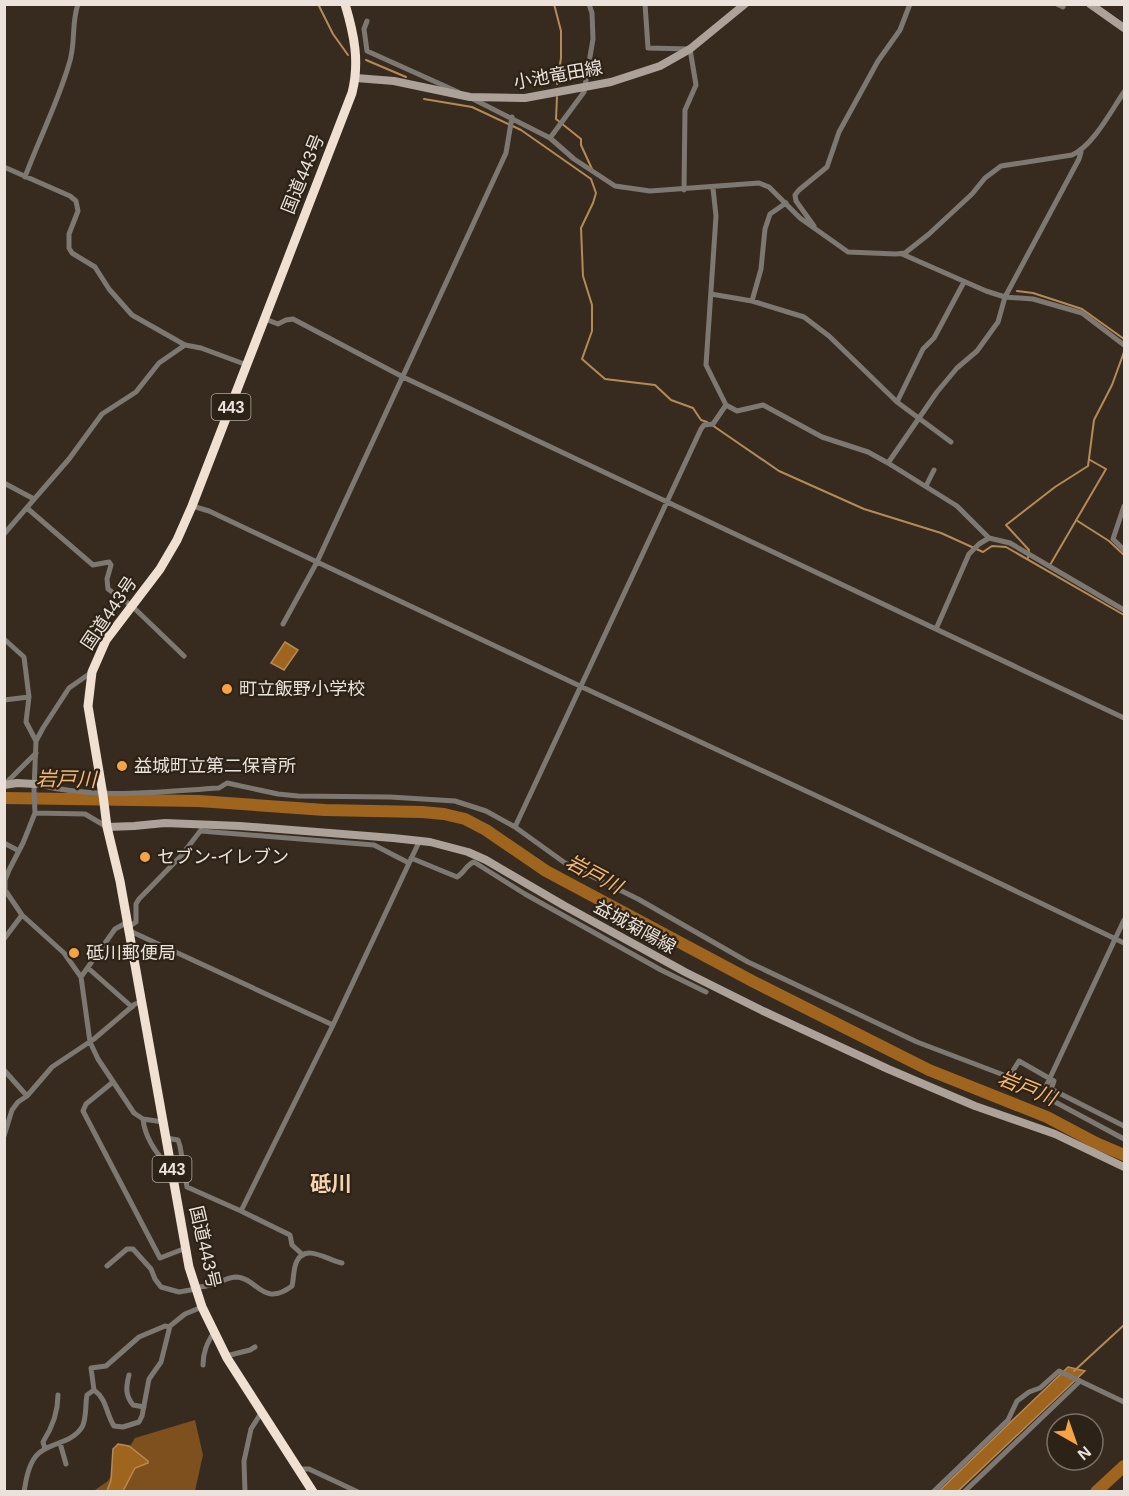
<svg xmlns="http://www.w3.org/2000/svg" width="1129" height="1496" font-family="Arial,'Noto Sans JP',sans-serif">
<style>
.forest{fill:#7d501d}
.water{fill:#9f651e;stroke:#b68a57;stroke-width:1.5}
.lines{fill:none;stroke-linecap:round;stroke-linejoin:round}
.stream{stroke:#b68a57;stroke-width:2}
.river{stroke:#9f651e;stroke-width:12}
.street{stroke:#7e7872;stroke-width:5}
.secondary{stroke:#aca299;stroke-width:8}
.highway{stroke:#efe0d1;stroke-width:9}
.poi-dot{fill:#f5a345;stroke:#2d2216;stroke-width:2}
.labels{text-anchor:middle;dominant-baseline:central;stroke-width:4.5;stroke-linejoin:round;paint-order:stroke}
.shield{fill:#2d2216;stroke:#b1a8a0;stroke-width:1.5}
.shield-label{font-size:16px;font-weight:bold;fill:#eae2db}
.street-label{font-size:18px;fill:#eae2db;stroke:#2d2216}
.poi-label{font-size:18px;fill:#eae2db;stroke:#2d2216;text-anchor:start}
.water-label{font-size:20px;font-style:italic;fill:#f7b774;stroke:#2d2216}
.quarter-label{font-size:21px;font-weight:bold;fill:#f7d4b1;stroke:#2d2216}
</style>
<rect width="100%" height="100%" fill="#372b20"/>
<!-- forest -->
<path class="forest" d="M195,1420L203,1455L195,1491L92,1492L108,1481L135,1438Z"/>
<!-- water -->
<path class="water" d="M285,642L298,650L284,670L271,663Z
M1068,1367L1085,1371L958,1491L938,1492Z
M118,1444L129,1446L148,1461V1463L135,1468L123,1491H107L111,1480L113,1449Z"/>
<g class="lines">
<!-- stream -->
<path class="stream" d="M318,4L333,34L348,55
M554,4L561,31V58L557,84
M366,60L406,77
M557,97L556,119L581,139V145L592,169
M424,99L472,107L521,130L591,179L596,193L593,203L581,228L583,276L592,305V331L582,359L605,379L655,385L671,400L693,408L701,420L707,422
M1017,291L1033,293L1082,309L1124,339
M712,425L779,471L864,509L941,533L983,552L992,546L1006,547L1124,615
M1076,520L1109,541L1124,555
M1028,558L1029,550L1006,525L1055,487L1088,466L1094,420L1112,385L1124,352
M1050,565L1106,469L1090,460
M1074,1371L1124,1325"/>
<!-- river -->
<path class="river" d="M4,798L199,801L325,810L422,812L444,814L465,819L486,830L546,871L754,982L929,1070L1047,1117L1096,1143L1124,1155
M1096,1492L1124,1466"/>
<!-- street -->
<path class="street" d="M645,4L648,48L690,49L696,85L685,110L684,190
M1057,4L1063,7
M367,21L364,29L367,51L458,92
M471,98L550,138L574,159L615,186L650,191L759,183L769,187L800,218L848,252L896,254L905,253L929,234L972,194L985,178L1001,166L1072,155C1093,146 1111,111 1124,92
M550,138L584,92L593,39L592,13L589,4
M4,167L70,196L76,201L78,211L69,234V248L72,253L95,267L109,289L132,315L185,345L201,348L247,365
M25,177C39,139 58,102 69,64C76,44 71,24 78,4
M713,188L716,216L714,246L706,365L726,405L737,411L763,405L822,437L868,452L888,463L957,506L989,538L1010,543L1124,610
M814,226L796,201L795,195L799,190L827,167L839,132L878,61L900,30L910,4
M902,254L986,291L1005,297L1033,299L1082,313L1124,345
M711,294L752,301L804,317L829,336L897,402L951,442
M752,301L761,269L765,229L770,214L786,203
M265,319L278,324L286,320L293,319L403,377L1124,718
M897,402L923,349L934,338L964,282
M888,463L937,392L957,368L977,351L998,322L1005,297L1079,159L1081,152
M4,483L34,499
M926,486L934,470
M192,506L209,511L582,687L849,811L1124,943
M1124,506L1113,539L1124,550
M27,508L93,565L109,562L111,565L107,579L108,589L132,606L184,656
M4,534L69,459L102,414L136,392L159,363L185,345
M283,624L317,562L506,153L512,117
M936,629L969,554L979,544L989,538
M4,639L24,657L29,697L26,722L36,741
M92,672L69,688L43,728L36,741L34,790L35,813L23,843L9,870L5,880V890L22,915L64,953L81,977L90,1042L98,1059L134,1113L143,1119L163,1122
M4,700L29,697
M35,784C98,800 155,792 219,788L227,783L278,794L298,796L390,797L455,801L486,811L515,827L565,863L638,899L748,962L917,1042L1009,1077L1019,1061L1054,1081L1051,1089L1124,1126
M4,785L36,753
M35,813L85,814L107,827
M515,827L701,429L704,425L713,424L726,405
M201,831L374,845L409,863
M4,843L19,851
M411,858L457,877C464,873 467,864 474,862L525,894L661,970L706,992
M1124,920L1042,1095L1124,1139
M127,928L136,922V904L139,899L181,856L201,830
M130,931L333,1025
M4,939L22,915
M88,968L132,1007
M81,977L115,929L126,923
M4,1070L27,1096
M113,1082L86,1104L83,1111L160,1258L186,1248
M143,1119C145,1139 157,1155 171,1169
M4,1136L12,1110L18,1102L27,1096L52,1067L94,1039L135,1004L141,1002
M166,1138L178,1140L180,1146L187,1187L241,1211
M303,1255L292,1245L290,1235L241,1211L333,1025L419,842
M107,1266L127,1249H133L151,1269L155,1279L161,1287L179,1292L196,1289
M196,1287C202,1287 209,1286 215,1284C223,1281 228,1277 237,1277C257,1278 263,1308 292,1286C294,1279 293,1268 297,1261C306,1243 329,1261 342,1263
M226,1356L250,1350L255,1347
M203,1365C203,1352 207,1343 214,1332
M129,1375C126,1387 125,1395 133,1405L144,1407
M94,1390L91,1368L106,1366L139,1337L165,1326L169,1327
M60,1443L66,1464
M45,1449L43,1442C52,1428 58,1411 58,1395
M299,1469H309L358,1492
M24,1492C26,1480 28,1466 36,1456C48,1442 72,1444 82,1427C87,1418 85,1404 87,1395L94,1390C107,1399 106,1414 114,1426L123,1427L139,1422L142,1416L149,1379L161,1362L170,1326L185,1314L202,1307
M245,1492L244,1461L251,1429L261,1413
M933,1492L1008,1420L1017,1401L1029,1392L1040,1388L1059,1371L1124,1402
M964,1492L1080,1381"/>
<!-- secondary -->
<path class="secondary" d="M1090,4L1124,28
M356,78L394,81L470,97L525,98L611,82L660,66L690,49L745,4
M4,785L17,783L35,784
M107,827L134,826L165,823L240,826L393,838L430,842L468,852L486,860L563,905L685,972L763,1011L888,1069L975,1106L1055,1134L1124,1167"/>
<!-- highway -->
<path class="highway" d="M313,1492L227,1358L202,1307L189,1267L120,881L107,827L103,795L88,706L92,672L106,640L160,569L177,540L192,506L352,93C360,62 354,34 345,4"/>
</g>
<!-- markers -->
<g class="poi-dot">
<circle cx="227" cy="689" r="6"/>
<circle cx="122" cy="766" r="6"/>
<circle cx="145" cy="857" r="6"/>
<circle cx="74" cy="953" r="6"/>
</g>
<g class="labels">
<!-- shield labels -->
<g class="shield">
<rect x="211.5" y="394" width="39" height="26" rx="4.5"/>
<rect x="152.5" y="1156" width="39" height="26" rx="4.5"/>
</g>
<g class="shield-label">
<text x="231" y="407">443</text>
<text x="172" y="1169">443</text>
</g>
<!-- street labels -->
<g class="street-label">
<text transform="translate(558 75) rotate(-10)">小池竜田線</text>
<text transform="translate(303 174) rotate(-68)">国道443号</text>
<text transform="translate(109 613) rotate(-56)">国道443号</text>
<text transform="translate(635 927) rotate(29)">益城菊陽線</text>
<text transform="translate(205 1247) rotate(77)">国道443号</text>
</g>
<!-- poi labels -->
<g class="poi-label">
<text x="239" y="689">町立飯野小学校</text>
<text x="134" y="766">益城町立第二保育所</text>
<text x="157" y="857">セブン-イレブン</text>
<text x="86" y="953">砥川郵便局</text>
</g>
<!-- water labels -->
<g class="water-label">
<text transform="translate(66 779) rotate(1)">岩戸川</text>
<text transform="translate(594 874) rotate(28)">岩戸川</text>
<text transform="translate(1027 1088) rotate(22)">岩戸川</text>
</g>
<!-- quarter labels -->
<g class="quarter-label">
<text x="331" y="1183">砥川</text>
</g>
</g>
<!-- border -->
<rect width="1129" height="1496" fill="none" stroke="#eae2db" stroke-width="12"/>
<!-- north arrow -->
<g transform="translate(1075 1442) rotate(140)"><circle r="28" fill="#2d2216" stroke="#796f65" stroke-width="1.5"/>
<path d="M0-4.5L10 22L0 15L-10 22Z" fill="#f5a345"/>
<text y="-9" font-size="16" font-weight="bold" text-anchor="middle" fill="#eae2db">N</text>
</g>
</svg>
